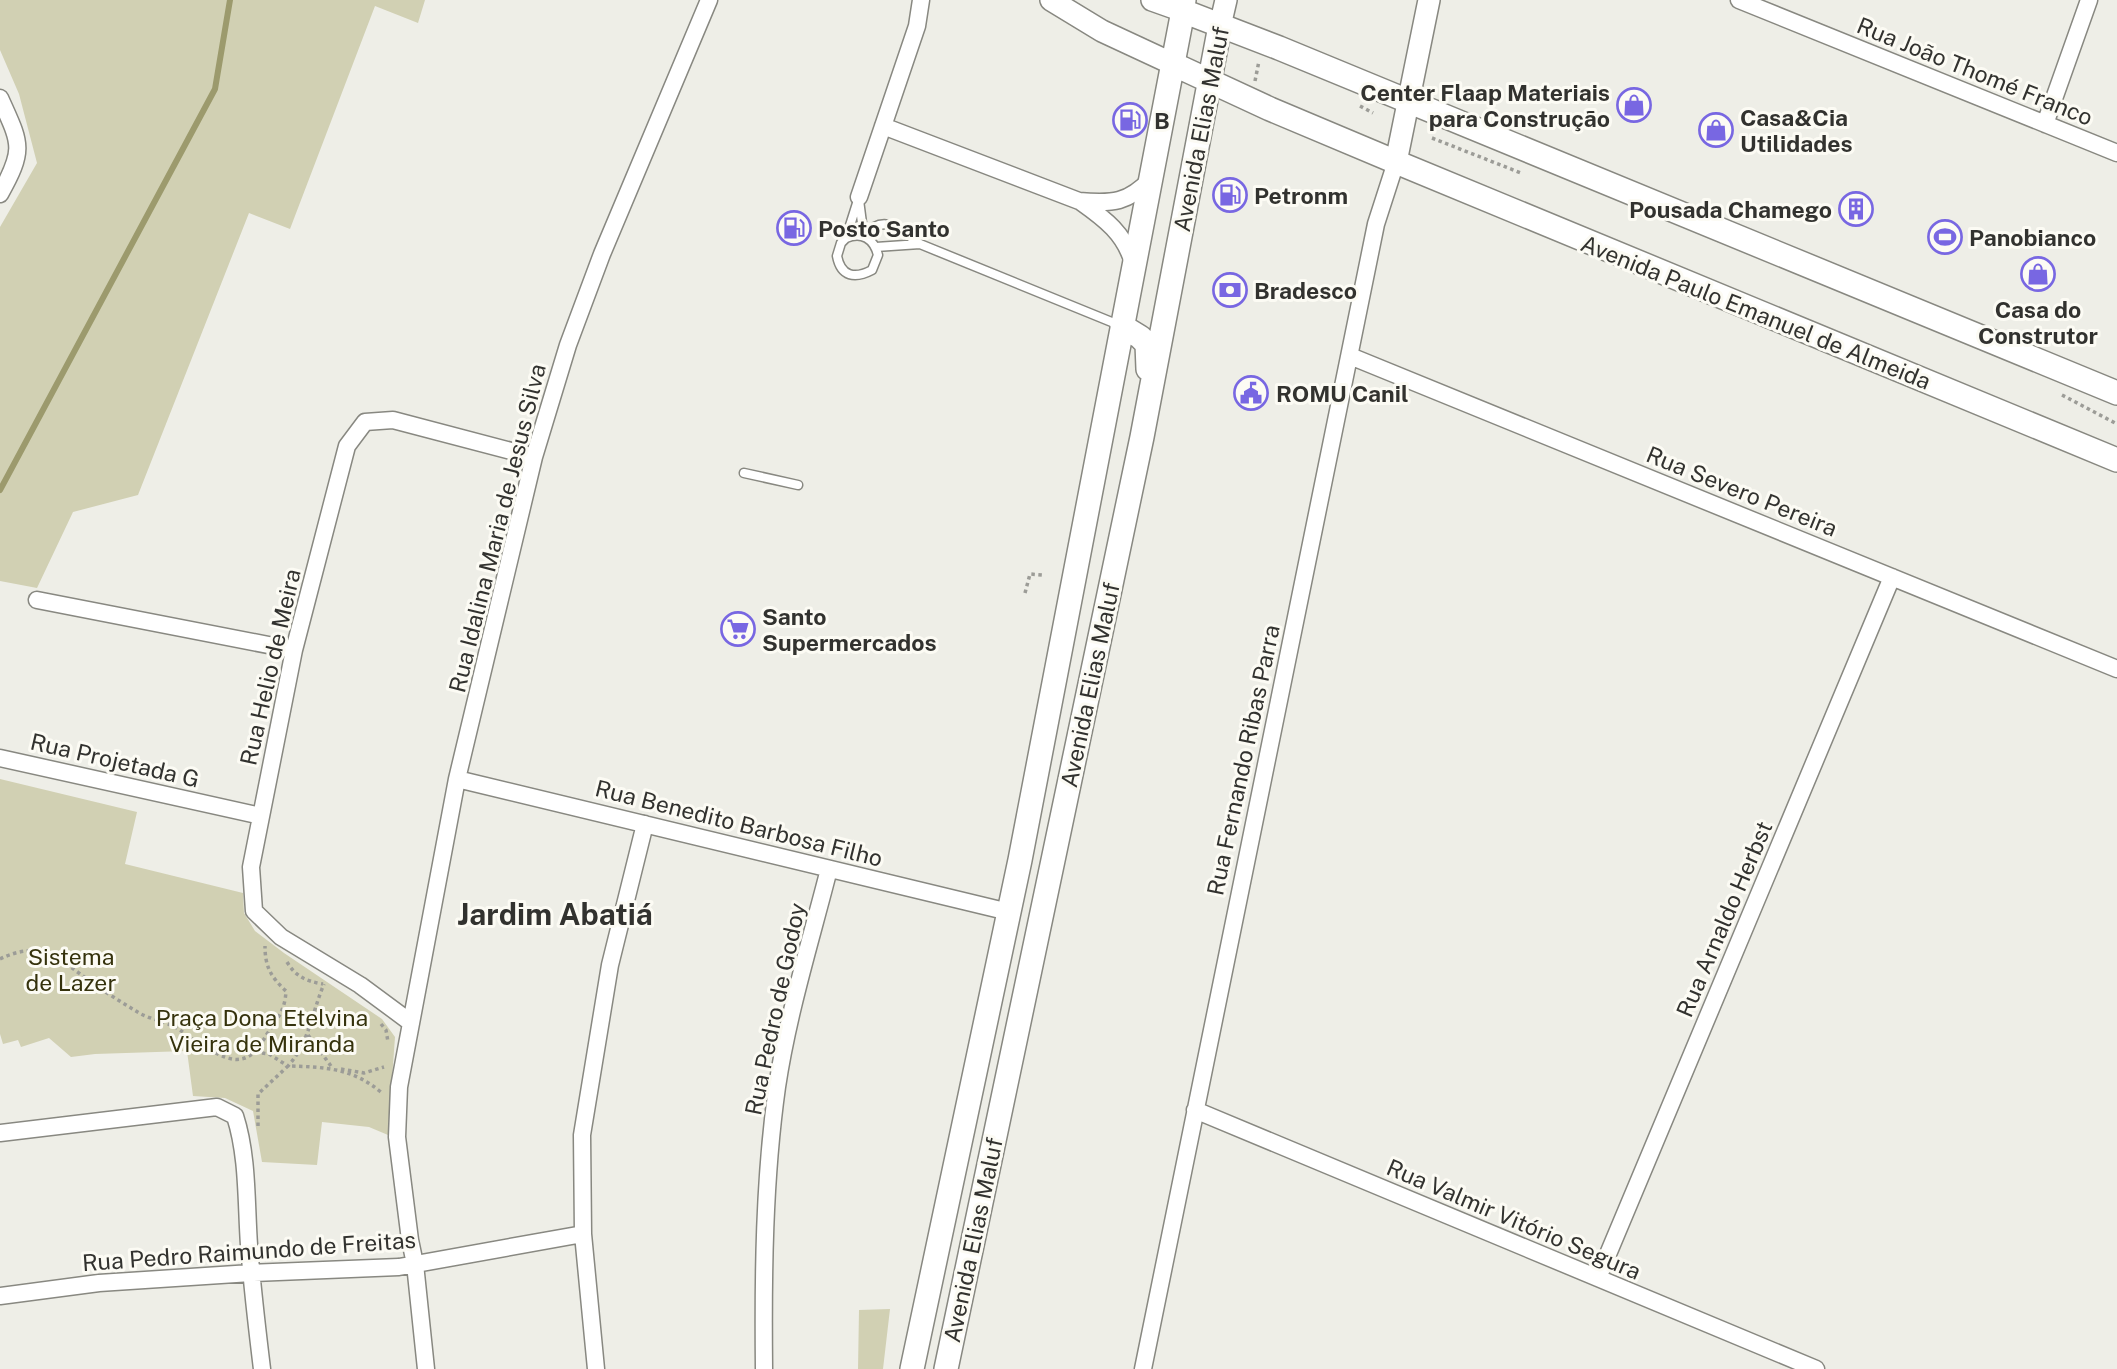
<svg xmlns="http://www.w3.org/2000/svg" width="2117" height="1369" font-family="'Public Sans',sans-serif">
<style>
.green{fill:#d1d0b3}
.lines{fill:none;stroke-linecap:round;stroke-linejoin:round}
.stream{stroke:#9c9a6d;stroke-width:6}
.service-casing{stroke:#888881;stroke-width:11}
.minor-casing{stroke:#888881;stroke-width:19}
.tertiary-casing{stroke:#888881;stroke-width:24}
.secondary-casing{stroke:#888881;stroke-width:26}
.path{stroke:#9c9c97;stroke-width:3.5;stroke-dasharray:3.5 3.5;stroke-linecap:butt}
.service{stroke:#fff;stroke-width:8}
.minor{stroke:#fff;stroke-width:16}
.tertiary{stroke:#fff;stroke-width:21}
.secondary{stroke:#fff;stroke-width:23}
.labels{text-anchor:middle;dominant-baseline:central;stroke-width:6;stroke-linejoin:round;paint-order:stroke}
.street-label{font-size:23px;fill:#32322f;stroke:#fcfbf4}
.poi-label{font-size:23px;font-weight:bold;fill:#32322f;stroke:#fcfbf4;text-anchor:start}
.park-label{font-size:23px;fill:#35320c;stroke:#fcfbf4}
.district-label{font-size:30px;font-weight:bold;fill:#32322f;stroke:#fcfbf4}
</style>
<rect width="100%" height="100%" fill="#eeeee7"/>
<!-- green -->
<path class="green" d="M0,0H425L418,23L375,6L290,229L249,213L138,495L73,512L37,588L0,581V227L37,163L19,94L0,50Z
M0,779L137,812L125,864L243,893L244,913L255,931L284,953L382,1019L395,1037L388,1135L369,1127L322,1122L317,1165L262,1162L253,1111L225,1098L193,1096L187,1051L95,1054L71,1057L49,1038L21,1047L18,1040L3,1044L0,1034Z
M890,1309L883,1369H858L859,1310Z"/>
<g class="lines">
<!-- stream -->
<path class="stream" d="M0,490L215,89L230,0"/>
<!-- service casing -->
<g class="service-casing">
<path id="service" d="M859,200L862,223L860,235
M864,236C884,212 900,230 920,244L1119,325
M846,238C862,231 874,239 878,255L872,270C855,279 841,277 837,256L841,243L846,238L859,197
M876,247L920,244
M744,473L798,485"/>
</g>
<!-- minor casing -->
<g class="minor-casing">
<path id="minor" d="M1739,0L2117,153
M0,98C20,143 26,148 0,194
M2045,124L2089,0
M883,126L1079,201C1113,204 1128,203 1152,178
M859,197L917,26L921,0
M1081,202C1105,219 1125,234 1133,263
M1350,356L2117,669
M37,600L294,650
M0,758L261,816
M457,779L1009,912
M410,1022L360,985L281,937L254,911L251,867L294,650L347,446L365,422L393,420L534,457
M1195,1110L1816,1369
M0,1133L217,1107L235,1116C248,1156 246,1202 249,1245C252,1286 257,1328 262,1369
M1598,1278L1892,577
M0,1296L99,1283L251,1273L399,1267L583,1234
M426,1369L415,1264L410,1240L397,1137L399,1087L457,779L534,457L568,345L602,254L709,0
M596,1369L583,1234L582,1135L610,965L645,824
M764,1369C763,1275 764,1180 777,1087C788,1013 811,940 829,869
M1143,1369L1376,224L1396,162"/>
</g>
<!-- tertiary casing -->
<g class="tertiary-casing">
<path id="tertiary" d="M1051,0L1102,31L1173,64
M1152,0L1183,11L1185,0
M1220,26L1226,0
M1396,162L1429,0"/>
</g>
<!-- secondary casing -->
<g class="secondary-casing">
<path id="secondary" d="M1173,64L1270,109L1396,162L2117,460
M1122,326L1140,337L1147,344L1148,369
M912,1369L1020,860L1183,11L1279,48L2117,393
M946,1369L1142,437L1220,26"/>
</g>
<!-- path -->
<path class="path" d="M1255,81L1259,61
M1360,106L1373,113
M1432,138L1521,173
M2062,395L2117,424
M1025,593L1030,574L1042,575
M0,959C41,939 59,959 91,982C105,992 121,1002 136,1011C149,1020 167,1021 180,1030C193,1040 225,1063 241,1059C254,1057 261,1044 267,1034C278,1018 285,1010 286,991C271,977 265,967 265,946
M287,962C296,977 306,981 323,984
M381,1024L386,1030L388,1042
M308,1035L331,1066
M255,1052L269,1054L288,1066C309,1043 312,1012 324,984
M341,1069L364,1073L384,1067
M258,1126V1094L288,1066C325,1067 353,1068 382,1093"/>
<!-- service -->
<use href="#service" class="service"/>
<!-- minor -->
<use href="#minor" class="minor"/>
<!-- tertiary -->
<use href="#tertiary" class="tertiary"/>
<!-- secondary -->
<use href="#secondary" class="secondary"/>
</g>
<!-- icons -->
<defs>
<g id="shop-ring" transform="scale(1.75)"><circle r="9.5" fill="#fcfbf4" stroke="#7867e2" stroke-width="1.5"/><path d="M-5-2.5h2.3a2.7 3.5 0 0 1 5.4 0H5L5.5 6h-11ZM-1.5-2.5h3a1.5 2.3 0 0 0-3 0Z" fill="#7867e2"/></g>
<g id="fuel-ring" transform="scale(1.75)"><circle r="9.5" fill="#fcfbf4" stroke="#7867e2" stroke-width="1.5"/><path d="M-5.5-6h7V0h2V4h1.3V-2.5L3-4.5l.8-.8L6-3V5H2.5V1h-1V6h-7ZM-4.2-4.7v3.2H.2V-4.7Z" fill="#7867e2"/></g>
<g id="building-ring" transform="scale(1.75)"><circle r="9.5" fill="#fcfbf4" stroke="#7867e2" stroke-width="1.5"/><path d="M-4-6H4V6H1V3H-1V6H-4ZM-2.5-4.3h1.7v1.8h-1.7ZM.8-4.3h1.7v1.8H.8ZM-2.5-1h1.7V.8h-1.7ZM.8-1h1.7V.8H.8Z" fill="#7867e2"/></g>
<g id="stadium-ring" transform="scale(1.75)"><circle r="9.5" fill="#fcfbf4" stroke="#7867e2" stroke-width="1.5"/><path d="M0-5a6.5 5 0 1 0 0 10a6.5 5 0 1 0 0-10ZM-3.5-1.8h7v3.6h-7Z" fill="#7867e2"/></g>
<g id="bank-ring" transform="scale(1.75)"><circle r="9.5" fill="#fcfbf4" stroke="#7867e2" stroke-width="1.5"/><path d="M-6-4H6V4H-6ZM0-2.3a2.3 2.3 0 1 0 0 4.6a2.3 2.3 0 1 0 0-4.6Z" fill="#7867e2"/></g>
<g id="civic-ring" transform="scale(1.75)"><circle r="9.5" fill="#fcfbf4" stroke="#7867e2" stroke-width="1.5"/><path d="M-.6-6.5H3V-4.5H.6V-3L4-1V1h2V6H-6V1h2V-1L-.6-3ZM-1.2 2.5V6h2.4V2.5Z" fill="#7867e2"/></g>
<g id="supermarket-ring" transform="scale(1.75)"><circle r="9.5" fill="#fcfbf4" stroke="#7867e2" stroke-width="1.5"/><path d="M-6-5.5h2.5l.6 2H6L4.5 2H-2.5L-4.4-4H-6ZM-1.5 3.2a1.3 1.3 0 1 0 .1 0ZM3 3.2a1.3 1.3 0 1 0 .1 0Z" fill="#7867e2"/></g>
</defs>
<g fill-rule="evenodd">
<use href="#shop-ring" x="1634" y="105"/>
<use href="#fuel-ring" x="1130" y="120"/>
<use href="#shop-ring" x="1716" y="130"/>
<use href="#fuel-ring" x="1230" y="195"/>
<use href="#building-ring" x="1856" y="209"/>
<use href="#fuel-ring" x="794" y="228"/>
<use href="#stadium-ring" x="1945" y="237"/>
<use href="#shop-ring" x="2038" y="274"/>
<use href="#bank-ring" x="1230" y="290"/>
<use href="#civic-ring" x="1251" y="393"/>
<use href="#supermarket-ring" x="738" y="629"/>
</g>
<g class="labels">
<!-- street labels -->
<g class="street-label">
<text transform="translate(1975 71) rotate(22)">Rua João Thomé Franco</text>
<text transform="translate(1201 129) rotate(-79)">Avenida Elias Maluf</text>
<text transform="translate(1756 312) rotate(22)">Avenida Paulo Emanuel de Almeida</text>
<text transform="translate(1742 491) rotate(22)">Rua Severo Pereira</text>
<text transform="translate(497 528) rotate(-76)">Rua Idalina Maria de Jesus Silva</text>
<text transform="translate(270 667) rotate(-77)">Rua Helio de Meira</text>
<text transform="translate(1090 685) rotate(-78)">Avenida Elias Maluf</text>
<text transform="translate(115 760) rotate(13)">Rua Projetada G</text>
<text transform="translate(1243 760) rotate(-78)">Rua Fernando Ribas Parra</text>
<text transform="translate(739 823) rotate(14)">Rua Benedito Barbosa Filho</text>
<text transform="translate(1724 919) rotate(-67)">Rua Arnaldo Herbst</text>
<text transform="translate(775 1009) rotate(-78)">Rua Pedro de Godoy</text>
<text transform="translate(1514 1219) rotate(23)">Rua Valmir Vitório Segura</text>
<text transform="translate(973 1240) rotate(-78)">Avenida Elias Maluf</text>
<text transform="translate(249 1251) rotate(-4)">Rua Pedro Raimundo de Freitas</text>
</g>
<!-- poi labels -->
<g class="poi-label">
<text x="1610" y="92" text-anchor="end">Center Flaap Materiais<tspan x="1610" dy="26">para Construção</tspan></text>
<text x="1740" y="117">Casa&amp;Cia<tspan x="1740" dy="26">Utilidades</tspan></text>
<text x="1154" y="120">B</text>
<text x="1254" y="195">Petronm</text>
<text x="1832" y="209" text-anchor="end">Pousada Chamego</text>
<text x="818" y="228">Posto Santo</text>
<text x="1969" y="237">Panobianco</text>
<text x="1254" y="290">Bradesco</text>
<text x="2038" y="309" text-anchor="middle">Casa do<tspan x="2038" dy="26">Construtor</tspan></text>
<text x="1276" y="393">ROMU Canil</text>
<text x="762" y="616">Santo<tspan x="762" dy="26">Supermercados</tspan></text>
</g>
<!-- park labels -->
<g class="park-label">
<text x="71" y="956">Sistema<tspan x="71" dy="26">de Lazer</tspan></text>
<text x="262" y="1017">Praça Dona Etelvina<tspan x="262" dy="26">Vieira de Miranda</tspan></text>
</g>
<!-- district labels -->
<g class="district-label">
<text x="555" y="914">Jardim Abatiá</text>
</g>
</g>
</svg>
